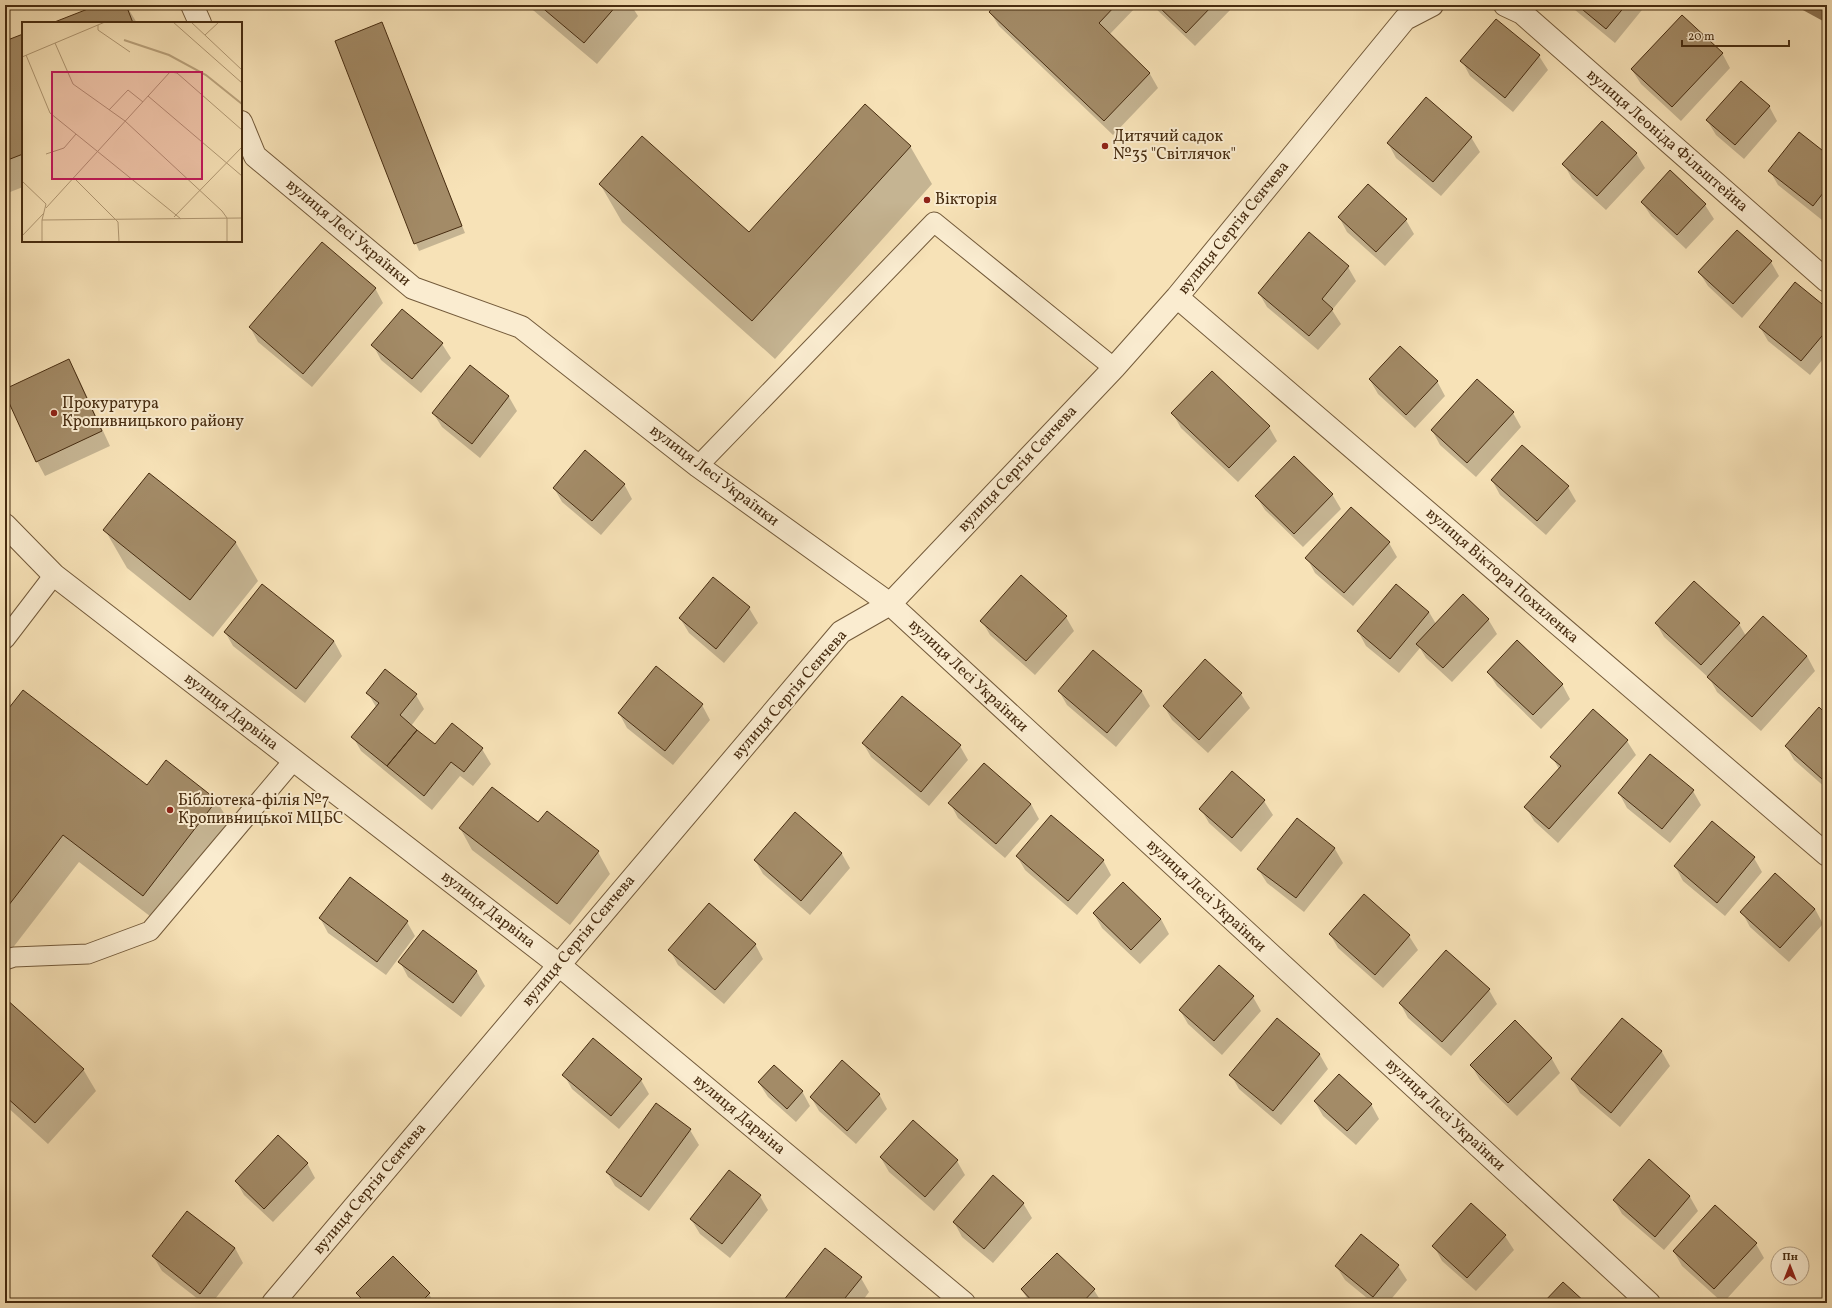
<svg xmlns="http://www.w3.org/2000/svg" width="1832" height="1308" font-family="Vollkorn,serif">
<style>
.shadow{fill:#0003}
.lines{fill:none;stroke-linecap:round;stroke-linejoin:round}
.stream{stroke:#8d7452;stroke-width:11}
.building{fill:#a38b67;stroke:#472c10}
.service-casing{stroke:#735a3a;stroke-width:21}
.minor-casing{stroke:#735a3a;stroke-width:24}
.service{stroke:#faecd0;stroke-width:19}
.minor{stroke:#faecd0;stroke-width:22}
.poi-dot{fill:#8f2418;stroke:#faecd0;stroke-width:1.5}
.labels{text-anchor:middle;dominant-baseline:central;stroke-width:4;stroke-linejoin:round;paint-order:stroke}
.poi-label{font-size:16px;fill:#472c10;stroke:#faecd0;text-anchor:start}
.street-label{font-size:16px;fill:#472c10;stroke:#faecd0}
.inset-river{fill:none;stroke:#bba47e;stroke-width:2}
.inset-road{fill:none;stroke:#b19974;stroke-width:1}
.view{fill:#c2185b;fill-opacity:0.15;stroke:#c2185b;stroke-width:2}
.inset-edge{fill:none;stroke:#472c10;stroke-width:2}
</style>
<rect width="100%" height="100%" fill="#f7e2b7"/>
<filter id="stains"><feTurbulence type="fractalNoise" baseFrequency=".005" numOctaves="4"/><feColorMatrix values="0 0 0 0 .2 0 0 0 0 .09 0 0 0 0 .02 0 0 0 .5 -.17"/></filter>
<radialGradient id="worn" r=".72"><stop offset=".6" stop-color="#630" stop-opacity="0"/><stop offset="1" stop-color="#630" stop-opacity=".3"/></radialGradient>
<!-- shadow -->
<path class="shadow" d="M101,5H126L137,23H54Z
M527,5H631L638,16L597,64Z
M997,5H1066L1069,8L1071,5H1138L1109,35L1150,74L1158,88L1113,135L999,26L990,12Z
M1152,5H1235L1195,46Z
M1569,5H1646L1615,43Z
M1496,20L1539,56L1548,70L1513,112L1470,76L1462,61Z
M382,24L465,233L419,251L336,41Z
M23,35V187L5,194V42Z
M1722,53L1730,68L1681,121L1641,84L1632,70Z
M1769,106L1777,121L1744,159L1716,135L1707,120Z
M1471,137L1480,152L1441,196L1396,158L1388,143Z
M910,146L932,184L775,359L622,222L600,184L750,234Z
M1636,153L1645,168L1606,210L1572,179L1564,164Z
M1827,156V213L1822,220L1778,185L1770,171Z
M1642,202L1705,205L1714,219L1686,249L1651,216Z
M1339,217L1406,220L1414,234L1385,266L1347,232Z
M1771,262L1779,276L1742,318L1708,286L1699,272Z
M1348,267L1356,281L1332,310L1341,324L1318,350L1267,307L1259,293Z
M375,288L383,303L312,387L258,342L250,327Z
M402,310L442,344L451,358L421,393L381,360L373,345Z
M1827,310V354L1810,375L1768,341L1760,327Z
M69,361L77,375L110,446L45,476L37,461L5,390Z
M470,367L509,397L517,411L480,458L442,427L433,413Z
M1370,380L1437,381L1445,396L1415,428L1378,394Z
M1513,413L1521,427L1476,477L1440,445L1432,430Z
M1173,414L1269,427L1277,441L1238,482L1181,428Z
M1492,480L1568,487L1576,501L1546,535L1500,495Z
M624,484L632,499L601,535L562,502L554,488Z
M1332,494L1341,509L1303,547L1265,510L1256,496Z
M105,530L236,543L258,581L213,637L127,568Z
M1389,543L1397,557L1353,606L1315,573L1307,558Z
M714,578L749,608L758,623L724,663L689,633L680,618Z
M1429,612L1436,624L1488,619L1497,634L1452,682L1426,658L1420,648L1399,673L1366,646L1358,631Z
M1066,617L1074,631L1035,675L990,635L982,621Z
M1656,623L1739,624L1746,636L1807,656L1815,671L1761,731L1717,692L1710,679L1664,637Z
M225,632L334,641L342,656L305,703L233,646Z
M1093,651L1142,692L1150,706L1116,747L1067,705L1059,691Z
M1205,661L1241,694L1250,708L1208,753L1172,720L1164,706Z
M1488,672L1562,684L1570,699L1541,729L1497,686Z
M368,693L416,695L424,709L411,726L435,746L452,725L482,749L491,764L473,786L460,776L432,810L361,751L353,737L376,707Z
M702,705L710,720L673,765L627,728L619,713Z
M5,715L147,786L166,762L217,801L233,829L159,923L79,862L8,954L5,952Z
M1827,716V789L1794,760L1786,746Z
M1627,741L1636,755L1558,843L1534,821L1526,807L1559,769L1552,757Z
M863,743L960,746L968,760L929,806L871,757Z
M984,764L1031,804L1039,819L1005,858L958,818L950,803Z
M1232,773L1264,801L1273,815L1241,852L1209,823L1201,809Z
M1693,791L1701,805L1670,843L1627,808L1619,793Z
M795,814L842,854L850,868L810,915L763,874L755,860Z
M1297,819L1335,849L1343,863L1304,912L1267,883L1258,869Z
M538,824L598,852L610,874L570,925L472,850L460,828Z
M1017,856L1103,860L1111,875L1077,915L1025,870Z
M1754,858L1762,872L1725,916L1683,881L1675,866Z
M1364,896L1409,936L1418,950L1383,988L1338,948L1330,934Z
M1815,909L1823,924L1789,962L1750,927L1742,912Z
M1094,914L1161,919L1169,934L1140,964L1102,928Z
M320,918L407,922L415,936L386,975L328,933Z
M423,931L477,972L485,986L461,1017L408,977L400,962Z
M755,944L763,959L724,1004L678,965L670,950Z
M1489,990L1497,1004L1451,1056L1408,1018L1400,1003Z
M1253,997L1261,1011L1222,1055L1188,1024L1180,1010Z
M5,1000L83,1069L96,1091L48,1144L5,1105Z
M1622,1019L1662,1052L1670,1066L1620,1127L1580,1093L1572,1079Z
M1277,1020L1320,1055L1328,1069L1281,1125L1239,1089L1231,1075Z
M1515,1022L1552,1059L1560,1073L1517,1116L1480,1080L1471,1065Z
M564,1075L641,1080L649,1094L619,1129L572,1089Z
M759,1083L802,1091L810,1106L796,1122L768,1097Z
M879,1094L887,1109L856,1144L819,1111L811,1097Z
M1315,1102L1371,1104L1379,1119L1356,1145L1323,1116Z
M690,1130L699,1145L649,1211L615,1186L607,1172Z
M881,1158L957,1161L965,1175L934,1211L889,1172Z
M1649,1161L1690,1197L1698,1211L1664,1250L1622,1214L1614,1200Z
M307,1163L315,1178L273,1222L244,1195L236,1181Z
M760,1196L768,1210L730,1258L700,1234L691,1219Z
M1023,1203L1032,1218L993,1263L962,1237L954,1222Z
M1471,1205L1505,1236L1514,1250L1476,1291L1442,1261L1434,1246Z
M187,1212L235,1248L243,1263L212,1303H203L162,1271L153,1256Z
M1756,1244L1764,1258L1723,1303L1682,1266L1674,1252Z
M1057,1254L1094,1290L1102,1303H1030L1022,1290Z
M1336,1266H1398L1407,1280L1388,1303H1373L1345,1280Z
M861,1278L869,1292L861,1303H785L784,1301Z
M357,1293L429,1294L434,1303H363Z"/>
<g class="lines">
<!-- stream -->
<path class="stream" d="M1805,5L1827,17"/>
</g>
<!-- building -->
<path class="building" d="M98,5H126L133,23H52Z
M539,5H617L584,43Z
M995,5H1067L1069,6L1070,5H1116L1099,23L1150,73L1104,121L989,12Z
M1157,5H1213L1186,33Z
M1577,5H1626L1606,29Z
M1682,15L1723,53L1672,107L1631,69Z
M1496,19L1540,55L1505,98L1460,61Z
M382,22L462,226L414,244L335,41Z
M23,34V154L5,161V41Z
M1741,81L1770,106L1735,145L1706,120Z
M1426,97L1472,137L1433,182L1387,143Z
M865,104L911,146L752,321L599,184L642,136L749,232Z
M1602,121L1637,153L1597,196L1562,164Z
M1799,132L1827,154V188L1813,206L1768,171Z
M1670,170L1706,204L1677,235L1641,202Z
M1368,184L1407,219L1376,252L1338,217Z
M1737,230L1772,261L1733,304L1698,272Z
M1309,232L1349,266L1322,299L1333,309L1309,336L1258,293Z
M322,242L376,288L303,374L249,327Z
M1795,282L1827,308V330L1801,361L1759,327Z
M402,309L443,343L412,379L371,345Z
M1400,346L1438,381L1406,415L1369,379Z
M69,359L102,431L36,462L5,394V389Z
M470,365L509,396L472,444L432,413Z
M1212,371L1270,426L1229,468L1171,413Z
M1477,379L1514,412L1467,463L1431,430Z
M1522,445L1569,486L1537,521L1491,480Z
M585,450L625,484L592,521L553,488Z
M1294,456L1333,494L1294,534L1255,496Z
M149,473L236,542L190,600L103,530Z
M1351,507L1390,542L1344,593L1305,558Z
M1021,575L1067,616L1026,661L980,621Z
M713,577L750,607L716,649L679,618Z
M1694,581L1740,623L1701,665L1655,623Z
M262,584L334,641L296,689L224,632Z
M1396,584L1429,612L1390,659L1357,631Z
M1463,594L1489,619L1443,668L1416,644Z
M1763,616L1807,656L1752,717L1707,677Z
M1517,640L1563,684L1533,715L1487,672Z
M1093,650L1142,691L1107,733L1058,691Z
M1205,659L1242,693L1199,740L1163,706Z
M656,666L703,704L665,751L618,713Z
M385,669L417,694L400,715L417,730L387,766L351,737L379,703L366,693Z
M23,690L147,785L166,760L217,800L143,896L63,835L5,910V713Z
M902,696L961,745L921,792L862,743Z
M1819,707L1827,715V774L1822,779L1785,746Z
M1593,709L1628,740L1549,829L1524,807L1561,766L1550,757Z
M452,723L483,748L464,772L451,762L424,796L387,766L417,730L435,744Z
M1650,754L1694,790L1662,829L1618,793Z
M984,763L1031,804L996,844L948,803Z
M1232,771L1265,800L1232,838L1199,809Z
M492,787L538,822L547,811L599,851L557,904L459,828Z
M795,812L842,853L801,901L754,860Z
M1051,815L1104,860L1068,901L1016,856Z
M1297,818L1335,848L1296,898L1257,869Z
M1712,821L1755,857L1717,903L1674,866Z
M1775,873L1815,909L1780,948L1740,912Z
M350,877L408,921L377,962L319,918Z
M1123,882L1161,919L1131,950L1093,913Z
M1364,894L1410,935L1375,975L1329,934Z
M709,903L756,944L715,990L668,950Z
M423,930L477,971L453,1003L398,962Z
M1446,950L1490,989L1442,1042L1399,1003Z
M1219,965L1254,996L1214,1041L1179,1010Z
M5,998L84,1069L35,1123L5,1096Z
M1277,1018L1320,1054L1273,1111L1229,1075Z
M1622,1018L1662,1051L1611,1113L1571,1079Z
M1515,1020L1552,1058L1508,1103L1470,1065Z
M593,1038L642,1079L611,1116L562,1075Z
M842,1060L880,1094L847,1131L810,1097Z
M774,1065L803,1091L787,1109L758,1082Z
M1339,1074L1372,1104L1347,1131L1314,1101Z
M656,1103L691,1129L641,1197L606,1172Z
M913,1120L958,1160L925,1197L880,1157Z
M278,1135L308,1163L264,1209L235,1181Z
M1649,1159L1690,1196L1655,1237L1613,1200Z
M729,1170L761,1195L722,1244L690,1219Z
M993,1175L1024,1203L984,1249L953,1222Z
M1471,1203L1506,1235L1467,1278L1432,1246Z
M1715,1205L1757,1243L1714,1289L1673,1251Z
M187,1211L235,1248L200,1294L152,1256Z
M1361,1234L1399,1265L1373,1297L1335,1266Z
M825,1248L862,1277L841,1303H785L783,1301Z
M1057,1253L1095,1289L1082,1303H1034L1021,1289Z
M393,1256L430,1293L420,1303H366L356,1293Z
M1563,1282L1586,1303H1543Z"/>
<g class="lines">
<!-- service casing -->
<g class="service-casing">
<path id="service" d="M698,466L934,222L1114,368
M5,639L54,575
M5,960L14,957L88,954L150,931L294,760"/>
</g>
<!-- minor casing -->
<g class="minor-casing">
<path id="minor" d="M192,5L200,23
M1505,5L1522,13L1827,281
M241,122L255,156L413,288L521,327L698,466L890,604L1649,1303
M1177,297L1827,855
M5,525L54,575L559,965L964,1303
M273,1303L841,632L890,604L1114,368L1177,297L1405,19L1432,5"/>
</g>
<!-- service -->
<use href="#service" class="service"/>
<!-- minor -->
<use href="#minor" class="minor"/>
</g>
<!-- markers -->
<g class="poi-dot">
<circle cx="1105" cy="146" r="4"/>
<circle cx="927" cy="200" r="4"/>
<circle cx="54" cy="413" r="4"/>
<circle cx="170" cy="810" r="4"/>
</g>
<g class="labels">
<!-- poi labels -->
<g class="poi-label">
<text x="1113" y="137">Дитячий садок<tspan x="1113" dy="18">№35 "Світлячок"</tspan></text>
<text x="935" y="200">Вікторія</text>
<text x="62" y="404">Прокуратура<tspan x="62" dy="18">Кропивницького району</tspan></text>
<text x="178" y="801">Бібліотека-філія №7<tspan x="178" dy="18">Кропивницької МЦБС</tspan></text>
</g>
<!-- street labels -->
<g class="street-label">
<text transform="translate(1667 141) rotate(41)">вулиця Леоніда Фільштейна</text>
<text transform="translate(1234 228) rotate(-51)">вулиця Сергія Сєнчева</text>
<text transform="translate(348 233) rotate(40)">вулиця Лесі Українки</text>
<text transform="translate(1018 469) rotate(-47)">вулиця Сергія Сєнчева</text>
<text transform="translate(714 476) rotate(37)">вулиця Лесі Українки</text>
<text transform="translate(1502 576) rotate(41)">вулиця Віктора Похиленка</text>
<text transform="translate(968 676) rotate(43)">вулиця Лесі Українки</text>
<text transform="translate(790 695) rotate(-49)">вулиця Сергія Сєнчева</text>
<text transform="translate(231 712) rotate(38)">вулиця Дарвіна</text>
<text transform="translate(1206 896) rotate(43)">вулиця Лесі Українки</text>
<text transform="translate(488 910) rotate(38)">вулиця Дарвіна</text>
<text transform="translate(579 941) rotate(-50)">вулиця Сергія Сєнчева</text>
<text transform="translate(739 1115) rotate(40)">вулиця Дарвіна</text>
<text transform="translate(1445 1115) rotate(43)">вулиця Лесі Українки</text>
<text transform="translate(370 1189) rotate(-50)">вулиця Сергія Сєнчева</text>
</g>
</g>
<!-- overview -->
<g transform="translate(22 22)">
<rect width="220" height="220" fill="#f7e2b7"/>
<path class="inset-river" d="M102,18L147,33L184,53L220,82"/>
<path class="inset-road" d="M151,0L220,61M169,0L220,48M76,3V8L108,30M183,13L197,0M33,21L51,62L103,99L200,189L205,196V220M4,33L28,91L159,197M0,35L83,0M126,74L220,154M87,88L106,68L121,80M24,132L42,126L54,112M52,156L96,200L97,220M0,159L24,182L20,198V220M24,186L148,50L155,51L220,108M152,195L220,125M20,198L220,196M0,214L22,191"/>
<path class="view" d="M30,50H180V157H30Z"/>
<rect width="220" height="220" class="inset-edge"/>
</g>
<!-- margin -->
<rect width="1832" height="1308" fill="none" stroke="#f7e2b7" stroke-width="20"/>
<rect x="6" y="6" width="1820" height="1296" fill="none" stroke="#472c10" stroke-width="2"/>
<rect x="10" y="10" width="1812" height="1288" fill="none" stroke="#472c10"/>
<!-- north arrow -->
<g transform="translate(1790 1266)"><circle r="19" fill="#faecd0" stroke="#b29f83"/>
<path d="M0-3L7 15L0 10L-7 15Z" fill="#8f2418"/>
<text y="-6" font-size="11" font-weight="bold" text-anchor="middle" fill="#472c10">Пн</text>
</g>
<!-- scale -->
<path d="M1682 40v6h107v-6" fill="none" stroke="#472c10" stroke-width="2"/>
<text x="1688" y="40" font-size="12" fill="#472c10" stroke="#faecd0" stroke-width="3" paint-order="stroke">20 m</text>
<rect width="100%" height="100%" filter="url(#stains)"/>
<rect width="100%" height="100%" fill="url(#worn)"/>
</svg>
